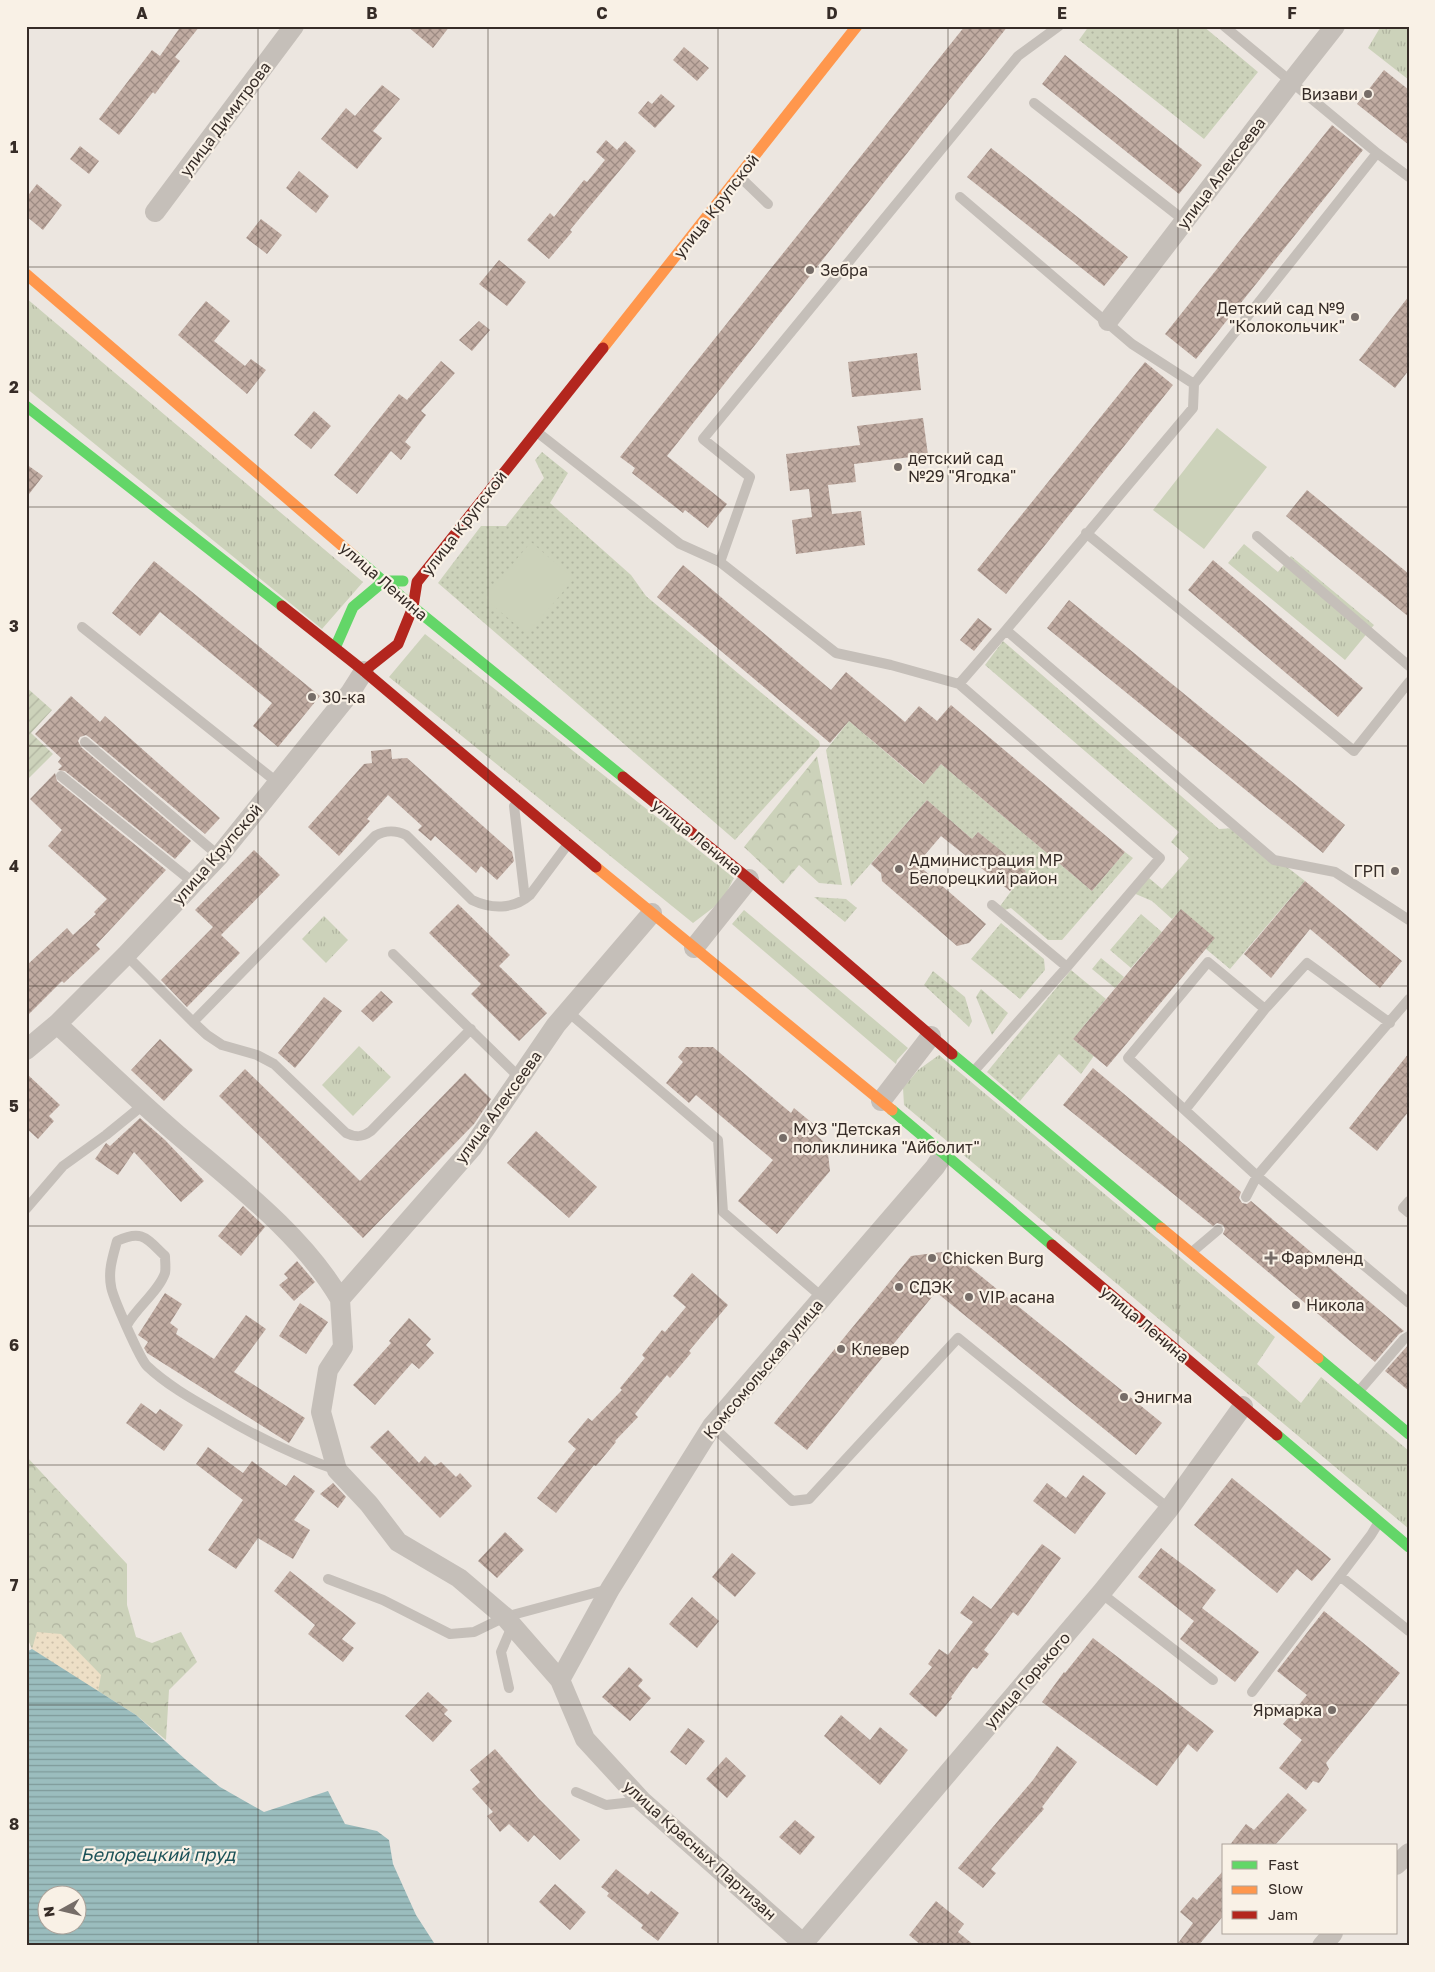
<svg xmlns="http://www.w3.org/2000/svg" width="1435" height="1972" font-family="'Golos Text',sans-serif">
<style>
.grass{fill:url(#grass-dots)}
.forest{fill:url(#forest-crowns)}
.sand{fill:url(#sand-dots)}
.park{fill:url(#park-tufts)}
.garden{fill:url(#garden-furrows)}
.pitch{fill:#ccd2ba}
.water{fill:url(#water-rules);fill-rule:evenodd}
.building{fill:url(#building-cross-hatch)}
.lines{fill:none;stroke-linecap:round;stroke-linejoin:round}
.lane{stroke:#c5bfb9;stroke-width:10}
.street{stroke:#c5bfb9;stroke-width:20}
.fast{stroke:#63d668;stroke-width:11}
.slow{stroke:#ff974d;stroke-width:11}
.jam{stroke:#b3261e;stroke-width:11}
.grid{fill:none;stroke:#362c27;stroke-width:1;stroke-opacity:0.55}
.poi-dot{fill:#766d68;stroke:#f9f1e6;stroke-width:2}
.labels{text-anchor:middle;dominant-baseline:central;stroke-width:4.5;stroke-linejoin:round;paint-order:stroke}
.poi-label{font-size:16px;fill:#362c27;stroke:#f9f1e6;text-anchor:start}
.street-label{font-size:16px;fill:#362c27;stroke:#f9f1e6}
.water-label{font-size:18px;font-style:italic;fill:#1c5258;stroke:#f9f1e6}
.neatline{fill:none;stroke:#362c27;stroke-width:2}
.grid-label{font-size:16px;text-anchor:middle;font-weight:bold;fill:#362c27}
</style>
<defs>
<pattern id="grass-dots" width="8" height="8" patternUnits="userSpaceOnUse" patternTransform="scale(1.25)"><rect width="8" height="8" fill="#ccd2ba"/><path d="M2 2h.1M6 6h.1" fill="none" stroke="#b0b4a0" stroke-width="1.8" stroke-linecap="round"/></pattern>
<pattern id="forest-crowns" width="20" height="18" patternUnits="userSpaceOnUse" patternTransform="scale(1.25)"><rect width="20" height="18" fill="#ccd2ba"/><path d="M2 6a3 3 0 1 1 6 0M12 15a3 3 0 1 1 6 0" fill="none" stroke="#b0b4a0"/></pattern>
<pattern id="sand-dots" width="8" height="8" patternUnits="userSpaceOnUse" patternTransform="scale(1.25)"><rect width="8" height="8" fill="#eddfc6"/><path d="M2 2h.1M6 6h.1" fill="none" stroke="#ccc0aa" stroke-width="1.8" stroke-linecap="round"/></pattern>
<pattern id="park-tufts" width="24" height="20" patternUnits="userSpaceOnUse" patternTransform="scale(1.25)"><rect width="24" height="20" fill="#ccd2ba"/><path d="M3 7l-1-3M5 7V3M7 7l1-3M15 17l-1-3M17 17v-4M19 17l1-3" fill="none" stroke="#b0b4a0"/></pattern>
<pattern id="garden-furrows" width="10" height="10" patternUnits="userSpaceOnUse" patternTransform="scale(1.25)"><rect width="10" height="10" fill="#ccd2ba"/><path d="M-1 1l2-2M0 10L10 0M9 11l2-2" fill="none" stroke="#b0b4a0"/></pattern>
<pattern id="water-rules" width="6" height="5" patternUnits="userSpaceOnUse" patternTransform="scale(1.25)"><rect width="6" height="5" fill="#9bbdbe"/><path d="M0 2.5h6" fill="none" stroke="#7f9a9a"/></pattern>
<pattern id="building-cross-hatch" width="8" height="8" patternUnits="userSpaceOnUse" patternTransform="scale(1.25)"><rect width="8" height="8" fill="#c0aba1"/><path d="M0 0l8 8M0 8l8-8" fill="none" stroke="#9d8b83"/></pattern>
</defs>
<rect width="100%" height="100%" fill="#ece6e0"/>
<!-- grass -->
<path class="grass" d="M1089,26H1203L1258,72L1204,139L1079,40Z
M542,452L568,473L550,503L631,575L646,596L819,741L820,746L735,840L438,583L481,526H506L544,478L535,460Z
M1003,641L1219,829L1237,828L1305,881L1230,969L1206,949L1181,910L1172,919L1152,901L1131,892L1149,878L1162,889L1189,858L1171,842L1179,832L985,665Z
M849,721L923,784L941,764L1092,891L1125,852L1133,858L1062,940H1048L1011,908L995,913L1026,871L978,832L972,839L927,800L851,886L826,750Z
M814,897L846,899L857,908L845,922Z
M1141,914L1162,932L1131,968L1110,950Z
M1001,923L1044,959L1045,970L1020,999L971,959Z
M1101,958L1124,977L1115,988L1092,969Z
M1071,970L1106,999L1073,1039L1094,1056L1081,1074L1059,1054L1020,1101L987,1072Z
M933,971L965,997L972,1021L969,1027L924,985Z
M981,989L1008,1013L992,1035L976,997Z"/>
<!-- forest -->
<path class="forest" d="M817,756L842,885L819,883L799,865L783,884L744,847Z
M26,1456L127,1564V1605L136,1637L152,1643L181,1632L197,1662L169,1690L166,1740L136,1715L32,1649L26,1635Z"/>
<!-- sand -->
<path class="sand" d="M37,1632L61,1634L101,1675L98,1692L32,1649Z"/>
<!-- park -->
<path class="park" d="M1381,26H1409V80L1368,48Z
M26,298L363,582L322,629L26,388Z
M1244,544L1278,572L1291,556L1374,625L1345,660L1228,563Z
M425,634L734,878L722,901L693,923L389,677Z
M744,910L908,1048L897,1060L896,1064L732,924Z
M324,916L348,940L326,963L302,939Z
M359,1046L391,1077L353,1116L322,1085Z
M939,1055L1275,1337L1257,1364L1301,1403L1321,1377L1409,1451V1529L904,1105L903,1088L918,1070Z"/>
<!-- garden -->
<path class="garden" d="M26,687L52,710L31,733L53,754L26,781Z"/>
<!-- pitch -->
<path class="pitch" d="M1217,428L1267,467L1204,549L1153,510Z
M531,542L574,579L527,634L484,598Z"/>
<!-- water -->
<path class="water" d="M32,1649L136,1715L185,1759L220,1787L264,1812L328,1791L345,1824L377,1831L389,1840L393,1864L416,1915L436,1946H26V1652ZM48,1894H78V1924H48Z"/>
<!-- building -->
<path class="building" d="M181,26H200L175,57L180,61L155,94L153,92L119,135L99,119L152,50L160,56Z
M407,26H450L433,48Z
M965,26H1008L667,456L727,504L708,528L685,510L683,513L632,473L635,468L620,457Z
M684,47L709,68L697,81L673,60Z
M1065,55L1202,165L1179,194L1042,84Z
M1384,70L1409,90V145L1357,104Z
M382,85L400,99L373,131L382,138L357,169L321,139L346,108L355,116Z
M661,94L675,106L655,128L638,113L648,101L652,104Z
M1332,125L1363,150L1196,359L1165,334Z
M606,140L617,150L625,141L636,151L570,230L572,232L549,259L527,240L550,213L554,217L584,180L587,182L605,160L596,152Z
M80,146L99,161L89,174L70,159Z
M991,148L1128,257L1104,286L967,177Z
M299,171L329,196L316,213L286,188Z
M37,184L62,205L43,230L26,216V198Z
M261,219L282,235L267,254L246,238Z
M499,260L526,282L507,306L479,284Z
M1409,296V370L1395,388L1359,360Z
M206,301L230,321L214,341L245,366L251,359L266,370L247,394L178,335Z
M479,321L490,330L472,351L459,340Z
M917,353L921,390L852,397L848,362Z
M441,361L455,373L421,411L426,415L405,442L411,447L401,460L391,451L357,494L334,475L399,394L407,400Z
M1145,362L1173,385L1006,594L977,570Z
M314,411L331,426L311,449L294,435Z
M923,418L928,455L854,464L856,482L828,485L832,514L861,511L865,545L796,554L792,520L812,517L809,489L790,491L786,454L860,445L857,426Z
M26,464L43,476L26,498Z
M1307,490L1409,574V617L1286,516Z
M1213,560L1363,688L1338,717L1188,590Z
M154,561L320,696L278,747L253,726L272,703L160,612L140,636L112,613Z
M683,565L831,690L846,672L905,722L919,706L937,721L951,705L1125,852L1092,891L941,764L924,784L849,721L830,743L657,597Z
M1069,600L1345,825L1323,853L1047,628Z
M978,618L992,629L974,651L960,640Z
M71,696L100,722L105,716L220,818L205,834L89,737L86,735L80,737L78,741L81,747L191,841L175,859L65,771L58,770L62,766L58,762L61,758L35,734Z
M391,749L392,759L407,758L512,852L514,861L497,880L481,866L476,873L435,836L431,841L418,830L422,826L388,795L367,819L370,821L339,856L308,827L364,764L372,763L371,751Z
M55,773L57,781L166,870L96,945L100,949L64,983L62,981L26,1017V966L67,928L73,935L96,914L94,912L107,899L48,846L62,830L30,799Z
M927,800L972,839L978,832L1026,871L1010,891L941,836L917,864L986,924L969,943L957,946L882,881L881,873L871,864Z
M254,850L280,875L221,935L240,953L187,1007L161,980L213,927L195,910Z
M1305,881L1402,961L1380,988L1310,929L1271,978L1244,954Z
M458,904L510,955L499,966L547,1013L519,1041L471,994L481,984L429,933Z
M1181,909L1215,938L1107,1067L1073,1039Z
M381,991L393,1002L373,1022L361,1011Z
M324,997L342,1011L295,1068L278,1053Z
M160,1039L193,1070L164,1101L131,1070Z
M686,1047H713L791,1113L794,1108L817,1127L813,1132L827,1145L830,1171L777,1234L738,1201L773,1160L696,1095L689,1103L666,1083L683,1062L678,1057Z
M1409,1053V1111L1377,1151L1349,1128Z
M1093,1068L1241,1192L1239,1198L1242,1203L1247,1204L1251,1201L1404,1331L1399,1334L1375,1362L1223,1234L1225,1229L1223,1225L1217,1223L1213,1226L1063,1105Z
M245,1069L360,1181L465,1073L491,1099L474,1124L363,1238L219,1096Z
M26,1073L60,1105L49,1116L54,1121L38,1139L26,1128Z
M140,1118L165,1140L204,1181L181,1202L134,1152L118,1175L95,1159L106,1143L110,1146Z
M536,1131L597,1187L569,1218L507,1163Z
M243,1206L265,1227L241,1256L218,1236Z
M950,1251L1162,1423L1136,1455L936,1292L807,1450L774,1423L911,1256Z
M297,1261L315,1282L294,1301L279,1285L288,1278L284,1274Z
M692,1273L728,1305L689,1351L691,1353L670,1378L667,1375L635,1414L638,1417L615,1441L616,1442L596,1466L594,1465L556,1513L537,1498L576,1449L568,1442L588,1418L592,1421L622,1390L620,1388L645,1358L642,1355L662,1330L665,1332L686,1307L673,1296Z
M165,1293L182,1304L170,1323L178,1329L176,1334L214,1359L246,1315L266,1329L234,1372L305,1418L289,1443L147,1353L144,1348L148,1342L138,1335Z
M300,1303L328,1322L306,1354L279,1336Z
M409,1318L431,1339L426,1345L434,1353L419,1369L412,1363L375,1405L353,1385L391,1343L389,1341Z
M1409,1344V1391L1385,1371Z
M141,1403L156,1414L160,1409L183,1425L164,1451L126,1423Z
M388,1430L419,1463L425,1456L435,1466L441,1462L456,1477L460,1473L472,1486L440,1518L370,1447Z
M208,1447L243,1473L252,1461L286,1486L294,1475L315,1491L294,1520L310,1530L293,1559L258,1538L236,1569L208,1550L243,1500L196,1464Z
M1083,1475L1106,1493L1075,1534L1033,1501L1047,1483L1066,1498Z
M1232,1478L1331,1559L1312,1581L1297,1569L1277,1593L1194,1525Z
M333,1483L346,1497L338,1508L320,1494Z
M505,1532L524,1550L497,1578L478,1561Z
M1042,1544L1061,1558L1018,1616L1013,1612L984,1650L989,1654L977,1669L973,1667L951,1697L952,1698L936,1717L909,1694L932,1667L928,1664L939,1649L948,1655L973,1622L960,1613L973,1596L991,1609Z
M1161,1548L1216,1590L1202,1608L1259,1652L1235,1682L1180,1639L1194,1621L1138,1577Z
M732,1553L756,1573L735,1597L712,1577Z
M290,1571L356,1623L342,1639L354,1648L343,1662L308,1634L315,1625L274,1591Z
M692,1597L719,1621L697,1648L669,1624Z
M1324,1611L1400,1673L1326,1763L1329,1769L1319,1783L1313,1781L1306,1790L1279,1768L1302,1740L1283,1724L1307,1695L1277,1671Z
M1093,1638L1214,1731L1197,1752L1188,1744L1157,1786L1042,1702L1064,1672L1065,1673Z
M629,1667L643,1680L638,1686L651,1698L630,1721L602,1697Z
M428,1692L448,1710L444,1714L452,1721L433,1742L405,1716Z
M841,1715L870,1740L880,1727L908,1750L880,1785L824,1736Z
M688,1728L705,1741L686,1765L670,1752Z
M1057,1746L1077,1762L1042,1807L1044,1809L991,1869L996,1873L983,1888L958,1868L1033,1780Z
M495,1749L538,1798L580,1840L560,1860L534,1835L528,1842L509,1824L500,1832L487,1816L493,1812L472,1789L480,1782L470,1770Z
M726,1757L746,1776L727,1798L706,1779Z
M1288,1793L1307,1810L1274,1846H1229L1246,1824L1254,1830Z
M795,1820L815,1837L800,1855L779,1837Z
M616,1869L648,1895L651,1891L679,1913L658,1941L641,1928L643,1925L607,1896L609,1893L601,1887Z
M1224,1870V1915L1198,1946H1176L1193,1923L1180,1912L1193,1897L1197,1900Z
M555,1884L586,1912L570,1930L539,1902Z
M936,1901L964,1924L958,1932L975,1946H922L909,1935Z"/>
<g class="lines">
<!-- lane -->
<path class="lane" d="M1224,26L1377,153L1409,177
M1034,103L1185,221
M740,177L768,204
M960,197L1132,344L1194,384L1193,408L1006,630L1274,860L1335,872L1409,920
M1194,384L1377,153
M537,432L680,544L720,562L836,653L891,665L959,684
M1086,533L1354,751L1409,682
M1257,536L1409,666
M720,562L750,477L703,439L1018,56L1059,26
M82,627L278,783
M85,742L219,856
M61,776L194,883
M514,806L525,899
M992,905L1067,967
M393,954L519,1077
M126,955L193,1022L375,836C386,830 395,830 406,835L472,900C491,909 513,910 530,895L568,844
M567,1011L718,1140L723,1212L822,1297
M193,1022L207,1035L222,1045L257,1055L274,1064L346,1133C356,1138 363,1137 371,1131L471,1029
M1390,1023L1307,963L1265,1009L1208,962L1128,1058L1257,1176L1409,1303
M974,1071L1067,967L1160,858L959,684L1006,630
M1185,1110L1265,1009
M1246,1197L1257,1176L1409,999
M1409,1201L1403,1208L1409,1213
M26,1209L63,1166L106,1135L143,1105
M1192,1252L1218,1230
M127,1325C137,1307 159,1291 165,1273C166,1268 165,1261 165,1256C147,1239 143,1229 117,1241C113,1256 108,1270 111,1286C112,1296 140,1359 147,1366C166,1384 190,1398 213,1411C253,1435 293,1455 337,1470
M1359,1391L1404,1339L1409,1336
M712,1426L792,1501L809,1499L958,1338L1169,1509
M1340,1576L1409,1631
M328,1579L383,1600L450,1634L474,1632L505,1617L609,1589
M1101,1593L1213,1680
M507,1622L510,1631L501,1652L509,1688
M1252,1692L1371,1535L1379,1522
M576,1792L606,1805L642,1801"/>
<!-- street -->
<path class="street" d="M155,212L294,26
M1108,321L1291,82L1335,26
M694,948L749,879
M57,1024C97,1061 136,1099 178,1135C234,1183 303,1235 340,1299L472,1148L556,1025L652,913
M26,1050L57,1024L126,955L219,856L350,693L364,671
M881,1101L931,1036
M340,1299L343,1347L328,1370L321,1412L337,1470L369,1504L398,1542L459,1578L505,1617L560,1680L585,1739L642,1801L806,1946
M560,1680L610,1589L712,1426L935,1167L944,1153
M1396,1865L1409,1853
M801,1946L1101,1593L1169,1509L1243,1406
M1322,1946L1333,1933"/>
<!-- fast -->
<path class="fast" d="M26,406L282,606
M354,556L413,607L623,777
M335,648L353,607L384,581H403
M952,1054L1161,1228
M892,1110L1052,1245
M1318,1358L1409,1434
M1277,1435L1409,1547"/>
<!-- slow -->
<path class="slow" d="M26,274L354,556
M603,348L857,26
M596,867L892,1110
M1161,1228L1318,1358"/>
<!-- jam -->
<path class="jam" d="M282,606L364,671L596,867
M364,671L398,644L413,607L417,582L603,348
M623,777L749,879L952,1054
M1052,1245L1277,1435"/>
</g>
<!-- grid -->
<path class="grid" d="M258,26V1946M488,26V1946M718,26V1946M948,26V1946M1178,26V1946M26,267H1409M26,507H1409M26,746H1409M26,986H1409M26,1226H1409M26,1465H1409M26,1705H1409"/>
<!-- markers -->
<g class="poi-dot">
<circle cx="1368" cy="94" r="5"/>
<circle cx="810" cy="270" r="5"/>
<circle cx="1355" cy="317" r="5"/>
<circle cx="898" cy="467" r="5"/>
<circle cx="312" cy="697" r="5"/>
<circle cx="899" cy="869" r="5"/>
<circle cx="1395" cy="871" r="5"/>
<circle cx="783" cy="1138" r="5"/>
<circle cx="932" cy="1258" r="5"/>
<path d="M1268.5 1250.5h5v5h5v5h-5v5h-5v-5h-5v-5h5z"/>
<circle cx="899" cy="1287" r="5"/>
<circle cx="969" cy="1297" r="5"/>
<circle cx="1296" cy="1305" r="5"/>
<circle cx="841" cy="1349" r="5"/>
<circle cx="1124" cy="1397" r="5"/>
<circle cx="1332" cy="1710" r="5"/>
</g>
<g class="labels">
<!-- poi labels -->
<g class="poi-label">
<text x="1358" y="94" text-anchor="end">Визави</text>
<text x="820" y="270">Зебра</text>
<text x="1345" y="308" text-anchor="end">Детский сад №9<tspan x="1345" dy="18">"Колокольчик"</tspan></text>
<text x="908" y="458">детский сад<tspan x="908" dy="18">№29 "Ягодка"</tspan></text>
<text x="322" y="697">30-ка</text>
<text x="909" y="860">Администрация МР<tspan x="909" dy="18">Белорецкий район</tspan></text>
<text x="1385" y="871" text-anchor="end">ГРП</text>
<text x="793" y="1129">МУЗ "Детская<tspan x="793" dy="18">поликлиника "Айболит"</tspan></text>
<text x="942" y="1258">Chicken Burg</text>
<text x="1281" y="1258">Фармленд</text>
<text x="909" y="1287">СДЭК</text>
<text x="979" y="1297">VIP асана</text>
<text x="1306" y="1305">Никола</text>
<text x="851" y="1349">Клевер</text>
<text x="1134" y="1397">Энигма</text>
<text x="1322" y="1710" text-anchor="end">Ярмарка</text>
</g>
<!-- street labels -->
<g class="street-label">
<text transform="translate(225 119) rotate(-53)">улица Димитрова</text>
<text transform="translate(1221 173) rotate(-53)">улица Алексеева</text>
<text transform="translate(716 206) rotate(-52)">улица Крупской</text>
<text transform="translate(464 523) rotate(-52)">улица Крупской</text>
<text transform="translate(384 581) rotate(41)">улица Ленина</text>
<text transform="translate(697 837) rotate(39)">улица Ленина</text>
<text transform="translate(217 854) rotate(-49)">улица Крупской</text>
<text transform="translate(498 1107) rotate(-54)">улица Алексеева</text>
<text transform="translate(1145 1324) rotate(40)">улица Ленина</text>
<text transform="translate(763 1369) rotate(-50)">Комсомольская улица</text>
<text transform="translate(1027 1680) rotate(-49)">улица Горького</text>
<text transform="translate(700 1850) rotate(42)">улица Красных Партизан</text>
</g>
<!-- water labels -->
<g class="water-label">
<text x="158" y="1854">Белорецкий пруд</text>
</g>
</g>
<!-- border -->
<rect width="1435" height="1972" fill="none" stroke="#f9f1e6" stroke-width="55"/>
<!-- legend -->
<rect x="1222" y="1844" width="175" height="90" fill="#f9f1e6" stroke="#aba29a"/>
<rect x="1232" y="1861" width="25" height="8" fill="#63d668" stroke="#aba29a"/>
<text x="1268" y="1870" font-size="15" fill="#362c27">Fast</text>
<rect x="1232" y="1886" width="25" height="8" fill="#ff974d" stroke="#aba29a"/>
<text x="1268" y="1894" font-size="15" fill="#362c27">Slow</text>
<rect x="1232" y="1911" width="25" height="8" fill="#b3261e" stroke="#aba29a"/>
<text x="1268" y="1920" font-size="15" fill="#362c27">Jam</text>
<!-- north arrow -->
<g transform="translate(62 1910) rotate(262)"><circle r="24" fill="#f9f1e6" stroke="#aba29a"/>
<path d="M0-4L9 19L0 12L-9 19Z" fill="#766d68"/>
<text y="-8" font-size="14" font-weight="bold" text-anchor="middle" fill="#362c27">N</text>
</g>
<rect x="28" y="28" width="1380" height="1916" class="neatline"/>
<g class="grid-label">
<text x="142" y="19">A</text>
<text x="372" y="19">B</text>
<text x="602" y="19">C</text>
<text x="832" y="19">D</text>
<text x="1062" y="19">E</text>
<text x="1292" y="19">F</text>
<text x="14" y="153">1</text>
<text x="14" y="393">2</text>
<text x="14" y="632">3</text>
<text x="14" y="872">4</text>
<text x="14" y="1112">5</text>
<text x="14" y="1351">6</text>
<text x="14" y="1591">7</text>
<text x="14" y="1830">8</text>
</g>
</svg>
